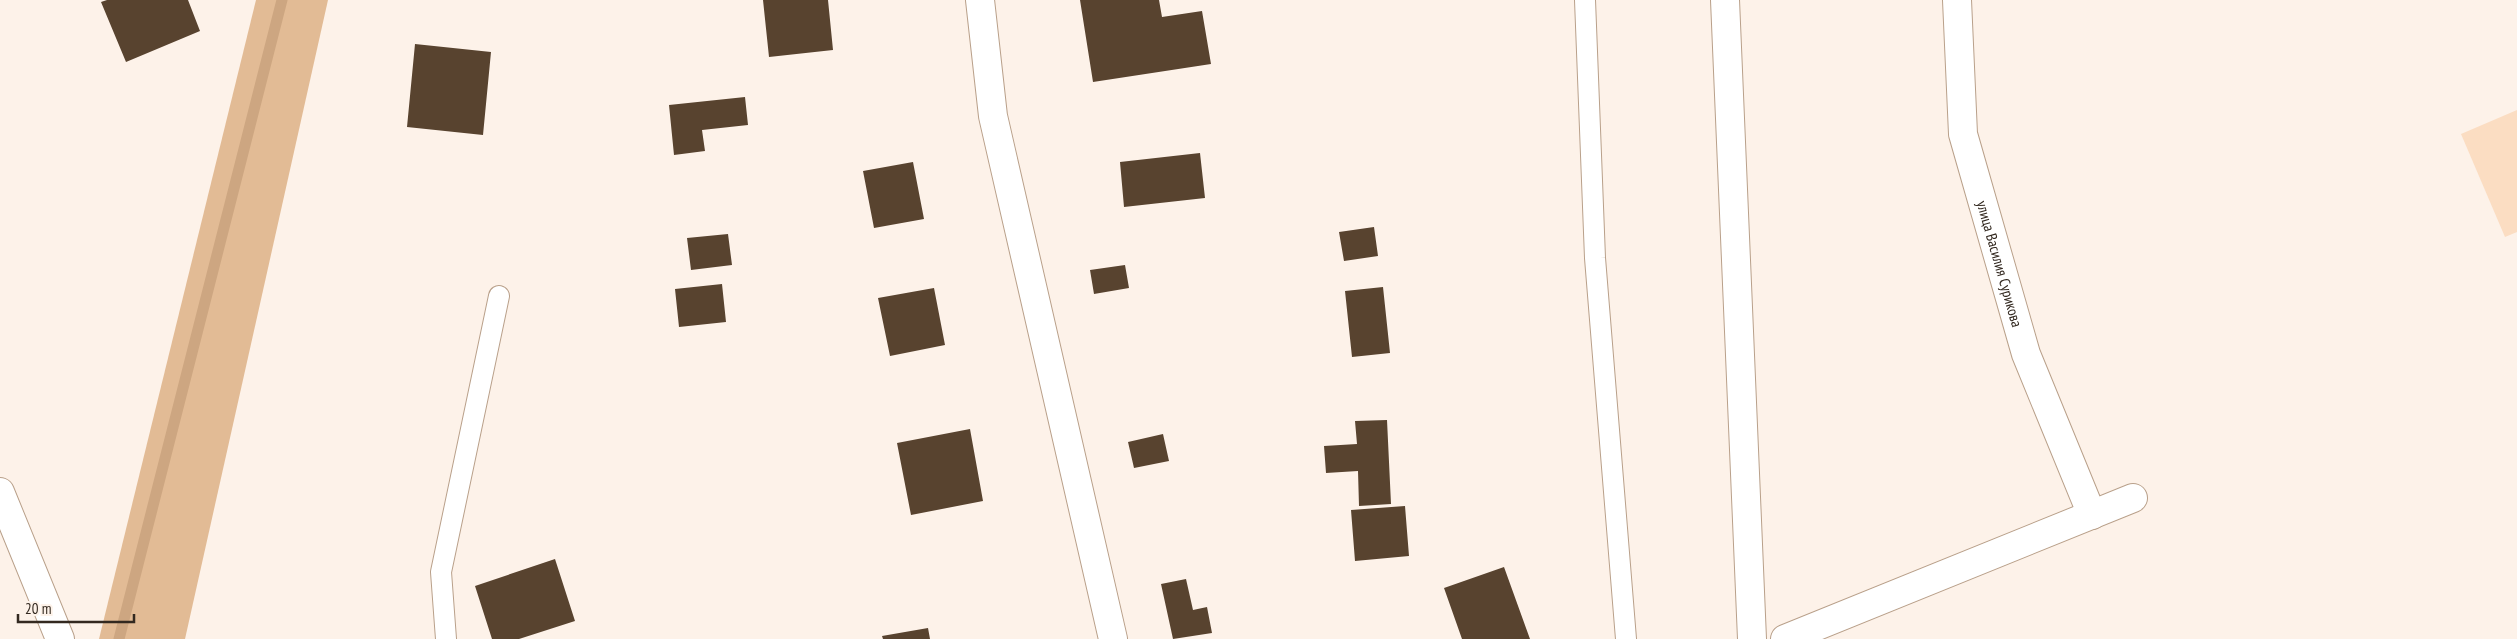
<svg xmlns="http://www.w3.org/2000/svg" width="2517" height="639" font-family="'PT Sans Narrow',sans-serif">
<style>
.green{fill:#fbddc2}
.forest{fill:#e2bb95}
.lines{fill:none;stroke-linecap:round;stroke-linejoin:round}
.stream{stroke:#cda681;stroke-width:11}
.building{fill:#58432f}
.service-casing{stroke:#b9a08a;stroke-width:22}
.minor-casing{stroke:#b9a08a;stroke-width:30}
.service{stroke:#fff;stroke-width:20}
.minor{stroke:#fff;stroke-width:28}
.labels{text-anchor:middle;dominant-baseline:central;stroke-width:5;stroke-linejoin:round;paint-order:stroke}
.street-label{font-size:15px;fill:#332920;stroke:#fdf2e9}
</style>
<rect width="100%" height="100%" fill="#fdf2e9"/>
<!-- green -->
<path class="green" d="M2517,110V232L2505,237L2461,134Z"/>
<!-- forest -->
<path class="forest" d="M256,0H328L185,639H99Z"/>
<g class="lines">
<!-- stream -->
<path class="stream" d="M119,639L282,0"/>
</g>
<!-- building -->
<path class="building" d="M107,0H188L200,31L126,62L101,2Z
M763,0H828L833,50L769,57Z
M1080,0H1159L1162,17L1202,11L1211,64L1093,82Z
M415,44L491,52L483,135L407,127Z
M745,97L748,125L702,130L705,151L674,155L669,105Z
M1200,153L1205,198L1124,207L1120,162Z
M913,162L924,219L874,228L863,171Z
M1374,227L1378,256L1344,261L1339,232Z
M728,234L732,265L691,270L687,238Z
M1125,265L1129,288L1094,294L1090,270Z
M722,284L726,322L679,327L675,289Z
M1383,287L1390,353L1352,357L1345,291Z
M934,288L945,345L890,356L878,298Z
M1387,420L1391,504L1359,506L1358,471L1326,473L1324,446L1357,444L1355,421Z
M970,429L983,501L911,515L897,443Z
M1163,434L1169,461L1134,468L1128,442Z
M1405,506L1409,556L1355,561L1351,510Z
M555,559L575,621L519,639H492L475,586Z
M1504,567L1530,639H1462L1444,588Z
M1186,579L1193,610L1207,607L1212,633L1173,639L1161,584Z
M928,628L930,639H883L882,636Z"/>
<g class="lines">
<!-- service casing -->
<g class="service-casing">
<path id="service" d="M1585,0L1595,258L1626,639
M446,639L441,572L499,296"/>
</g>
<!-- minor casing -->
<g class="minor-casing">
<g id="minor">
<path d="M980,0L993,116L1113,639"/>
<path d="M1725,0L1752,639"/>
<path id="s1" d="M1957,0L1963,134L2026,354L2092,515"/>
<path d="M0,492L60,639"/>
<path d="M1785,639L2133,498"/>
</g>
</g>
<!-- service -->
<use href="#service" class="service"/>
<!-- minor -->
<use href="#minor" class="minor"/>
</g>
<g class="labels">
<!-- street labels -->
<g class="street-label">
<text stroke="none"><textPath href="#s1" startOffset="269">улица Василия Сурикова</textPath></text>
</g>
</g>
<!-- scale -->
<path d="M18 614v8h116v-8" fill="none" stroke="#332920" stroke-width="2.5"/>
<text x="25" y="614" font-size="15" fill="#332920" stroke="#fdf2e9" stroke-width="4" paint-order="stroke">20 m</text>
</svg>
